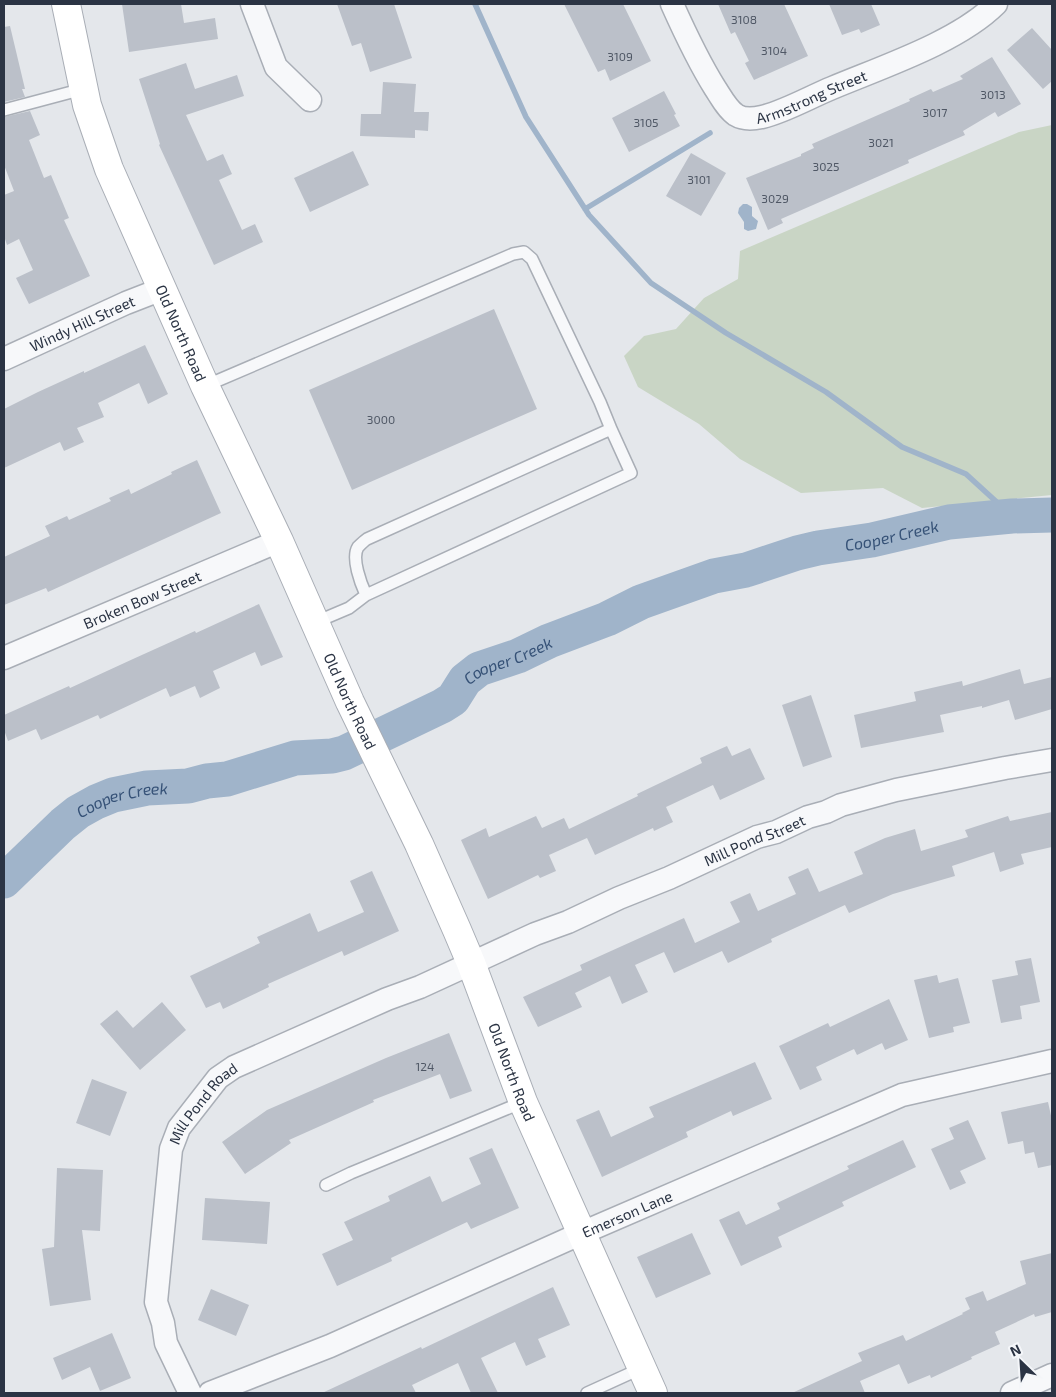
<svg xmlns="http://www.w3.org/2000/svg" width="1056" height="1397" font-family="'Exo 2',sans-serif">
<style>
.green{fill:#c9d5c5}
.water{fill:#a0b4ca}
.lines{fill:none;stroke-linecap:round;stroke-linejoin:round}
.stream{stroke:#a0b4ca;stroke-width:5.5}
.river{stroke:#a0b4ca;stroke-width:35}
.building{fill:#bbc0c9}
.lane-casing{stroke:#a9aeb6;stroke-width:14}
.street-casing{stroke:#a9aeb6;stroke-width:25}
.secondary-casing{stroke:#a9aeb6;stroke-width:30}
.lane{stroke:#f7f8fa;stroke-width:11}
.street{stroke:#f7f8fa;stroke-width:22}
.secondary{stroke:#fff;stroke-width:28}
.labels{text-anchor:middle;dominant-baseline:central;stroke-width:5;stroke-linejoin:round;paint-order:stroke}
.number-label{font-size:12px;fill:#4f5765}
.street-label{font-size:15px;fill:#2b3444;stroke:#f4f6f9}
.water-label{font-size:16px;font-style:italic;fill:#365277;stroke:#f4f6f9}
</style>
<rect width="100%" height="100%" fill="#e4e7eb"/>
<!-- green -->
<path class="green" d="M1052,125V495L922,508L883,488L801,493L740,459L699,424L638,387L624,356L644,336L676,329L704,298L738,279L740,251L988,145L1019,132Z"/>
<!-- water -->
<path class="water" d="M743,204H747L752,207V216L758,221L756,229L748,231L744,229V222L738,213L739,208Z"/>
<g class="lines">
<!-- stream -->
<path class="stream" d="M475,4L526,117L589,215L651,283L726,333L826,392L902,447L966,474L1012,516
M585,209L710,133"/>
<!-- river -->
<path class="river" id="s1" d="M4,881L63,824L78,812L96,802L113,795L147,788L188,786L207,781L227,779L295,758L332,756L344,753L442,706L453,699L465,680L479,669L518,656L549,641L607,619L641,602L714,576L746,570L797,553L818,548L872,540L949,522L1012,516L1052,515"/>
</g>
<!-- building -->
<path class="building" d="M122,4H181L184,23L215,18L218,39L129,52Z
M337,4H394L412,58L370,72L361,43L352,46Z
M564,4H623L651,61L610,81L605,69L598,72Z
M718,4H784L808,56L754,80L745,63L749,61L735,32L731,34Z
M829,4H871L880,25L861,33L859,29L842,35Z
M10,26L25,89H22L25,97L4,102V27Z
M1032,28L1052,50V81L1043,89L1007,50Z
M992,57L1021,104L998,117L995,112L963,131L965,135L908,160L909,163L781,219L783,223L768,230L746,178L801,156V154L814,148L812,144L910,101L909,99L931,89L933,92L963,79L960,76Z
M186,63L195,89L237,75L244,96L186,115L207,161L223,154L232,174L219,180L242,230L255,224L263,242L214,265L159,145L160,144L139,79Z
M383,82L416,84L414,112H429L428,131L415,130V138L360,136L361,114H381Z
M664,91L676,114L674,115L680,126L629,152L612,118Z
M30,111L40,135L29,140L44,178L51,175L69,218L64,220L90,276L29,304L16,278L33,270L19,239L7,245L4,236V195L14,191L4,165V117Z
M353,151L369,185L310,212L294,178Z
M691,153L726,173L701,216L666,196Z
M494,309L537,409L352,490L309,390Z
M145,345L168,394L148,404L139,383L98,403L104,417L77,428L84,442L64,451L60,442L4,468V409L38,392L84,371V373Z
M197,460L221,513L48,592L46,588L4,605V557L50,536L45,526L67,516L69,520L111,501L109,498L129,489L131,494L172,474L171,472Z
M259,604L283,657L261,666L255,652L213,671L220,688L200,698L195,686L170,697L166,688L100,719L98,715L41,740L36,729L8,741L4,730V715L69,686L70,688L133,659L195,631L196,633Z
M1020,669L1024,684L1052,677V709L1015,720L1009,700L982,708V706L940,715L944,732L861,748L854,715L916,701L914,692L962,681L963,686Z
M811,695L832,757L803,767L782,705Z
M727,746L732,756L750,748L765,779L720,800L713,785L666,807L673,822L654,831L653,828L595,855L587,838L549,855L556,871L540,878L538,875L488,899L461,840L486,828L489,837L536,816L542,828L564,818L569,829L638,796L637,794L702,763L700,758Z
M1052,812V847L1021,854L1024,864L1000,872L994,852L952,866L955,876L893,894L849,913L845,905L771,939L772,942L728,963L722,951L674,973L664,952L635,965L648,992L622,1004L610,976L575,993L582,1007L538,1027L523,997L582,970L580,965L684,918L695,943L740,922L730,902L750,893L758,911L796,894L788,877L808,868L819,892L863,874L854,852L885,838L915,829L921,851L968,837L965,830L1008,816L1010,821Z
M372,871L399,931L344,956L342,951L268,984L269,987L223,1009L220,1002L206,1008L190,976L260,943L257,937L310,913L318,932L364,912L350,881Z
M1031,958L1040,1002L1020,1006L1022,1019L1001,1023L992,980L1018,975L1015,961Z
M937,975L939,983L958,978L970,1023L953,1027L954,1032L929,1038L914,980Z
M889,999L908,1040L885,1050L882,1043L857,1055L854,1049L816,1067L822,1080L800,1090L779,1046L828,1023L830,1027Z
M162,1002L186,1030L140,1070L100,1024L117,1010L133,1028Z
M449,1033L472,1091L450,1099L440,1074L373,1100L374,1102L289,1140L291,1143L245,1174L222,1142L267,1110L386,1058Z
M755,1062L772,1099L733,1116L731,1111L686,1132L688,1137L602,1177L576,1120L599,1110L611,1137L654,1117L649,1107Z
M92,1079L127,1092L110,1136L76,1123Z
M1048,1102L1052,1120V1165L1038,1168L1034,1152L1025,1154L1023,1141L1008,1144L1001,1112Z
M968,1120L986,1159L960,1171L966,1183L950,1190L931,1149L954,1139L949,1128Z
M903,1140L916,1167L842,1202L844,1206L778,1237L782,1247L741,1266L719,1220L739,1211L746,1225L780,1209L777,1203L849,1169L847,1166Z
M492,1148L519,1208L471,1229L467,1222L391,1258L392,1261L337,1286L322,1254L353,1240L344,1222L390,1201L388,1196L430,1176L442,1202L481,1184L469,1158Z
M57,1168L103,1170L100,1231L82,1230L91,1300L50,1306L42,1249L54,1247Z
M205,1198L270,1202L267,1244L202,1240Z
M692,1233L711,1274L656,1298L637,1257Z
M1052,1253V1312L1035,1317L1034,1314L995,1332L1000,1344L971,1357L972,1359L931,1378L930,1375L908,1384L899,1364L860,1381L865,1393H792L862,1361L858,1353L903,1335L906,1341L963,1314L962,1313L970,1309L965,1298L983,1291L987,1301L1026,1284L1020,1261Z
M553,1287L570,1325L538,1339L546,1357L526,1366L515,1342L481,1358L498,1393H471L458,1363L412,1385L416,1393H322L421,1347L422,1349Z
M211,1289L249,1305L236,1336L198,1320Z
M112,1333L131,1378L100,1391L90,1367L62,1380L53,1358Z"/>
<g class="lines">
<!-- lane casing -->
<g class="lane-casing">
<path id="lane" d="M4,110L83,89
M205,386L513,254L524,252L532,259L600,402L611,429L367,539C364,541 361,544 358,547C351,558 361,584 366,595L349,608L316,622
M366,595L631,473L611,429
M326,1185L351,1173L523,1102
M587,1393L642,1368"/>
</g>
<!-- street casing -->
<g class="street-casing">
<g id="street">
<path d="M252,4L276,67L310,100"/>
<path id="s2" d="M672,4C685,33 698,61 715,88C721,97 727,109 736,115C744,120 753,119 762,117C784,112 810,97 832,88C882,67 958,42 996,4"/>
<path id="s3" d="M4,359L126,303L162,289"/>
<path id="s4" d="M4,658L279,541"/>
<path id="s5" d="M190,1393L166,1343L163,1323L156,1302L171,1149L179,1128L218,1078L234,1067L387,999L420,987L535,934L568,922L619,898L669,878L757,837L776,832L808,817L826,812L841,805L896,790L1005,768L1052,760"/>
<path id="s6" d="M210,1393L330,1346L582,1233L902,1095L1052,1061"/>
<path d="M1012,1393L1052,1375"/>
</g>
</g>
<!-- secondary casing -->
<g class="secondary-casing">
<g id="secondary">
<path id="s7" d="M66,4L87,105L109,169L205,386L279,541L350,702L419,844L457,930L471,963L523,1102L653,1393"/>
</g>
</g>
<!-- lane -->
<use href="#lane" class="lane"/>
<!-- street -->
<use href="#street" class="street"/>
<!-- secondary -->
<use href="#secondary" class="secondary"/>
</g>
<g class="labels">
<!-- number labels -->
<g class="number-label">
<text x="744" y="19">3108</text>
<text x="774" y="50">3104</text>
<text x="620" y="56">3109</text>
<text x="993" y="94">3013</text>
<text x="935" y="112">3017</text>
<text x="646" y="122">3105</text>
<text x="881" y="142">3021</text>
<text x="826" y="166">3025</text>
<text x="699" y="179">3101</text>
<text x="775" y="198">3029</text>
<text x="381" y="419">3000</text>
<text x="425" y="1066">124</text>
</g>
<!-- street labels -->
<g class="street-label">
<text stroke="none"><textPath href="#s2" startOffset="209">Armstrong Street</textPath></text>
<text stroke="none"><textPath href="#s3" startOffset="86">Windy Hill Street</textPath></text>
<text stroke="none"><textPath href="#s7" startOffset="350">Old North Road</textPath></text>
<text stroke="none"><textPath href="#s4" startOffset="150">Broken Bow Street</textPath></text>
<text stroke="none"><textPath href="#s7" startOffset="755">Old North Road</textPath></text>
<text stroke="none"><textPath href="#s5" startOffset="925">Mill Pond Street</textPath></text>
<text stroke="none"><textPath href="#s7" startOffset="1160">Old North Road</textPath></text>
<text stroke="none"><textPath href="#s5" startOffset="308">Mill Pond Road</textPath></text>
<text stroke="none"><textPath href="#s6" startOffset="454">Emerson Lane</textPath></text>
</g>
<!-- water labels -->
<g class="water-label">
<text stroke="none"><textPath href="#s1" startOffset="974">Cooper Creek</textPath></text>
<text stroke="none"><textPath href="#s1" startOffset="568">Cooper Creek</textPath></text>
<text stroke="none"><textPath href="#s1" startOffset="148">Cooper Creek</textPath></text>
</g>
</g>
<!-- border -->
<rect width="1056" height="1397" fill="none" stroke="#2b3444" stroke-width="10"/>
<!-- north arrow -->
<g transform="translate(1021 1362) rotate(335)" stroke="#f4f6f9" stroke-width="4" paint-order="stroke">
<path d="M0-4L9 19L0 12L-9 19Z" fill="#2b3444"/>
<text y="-8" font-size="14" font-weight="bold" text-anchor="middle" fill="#2b3444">N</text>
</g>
</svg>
